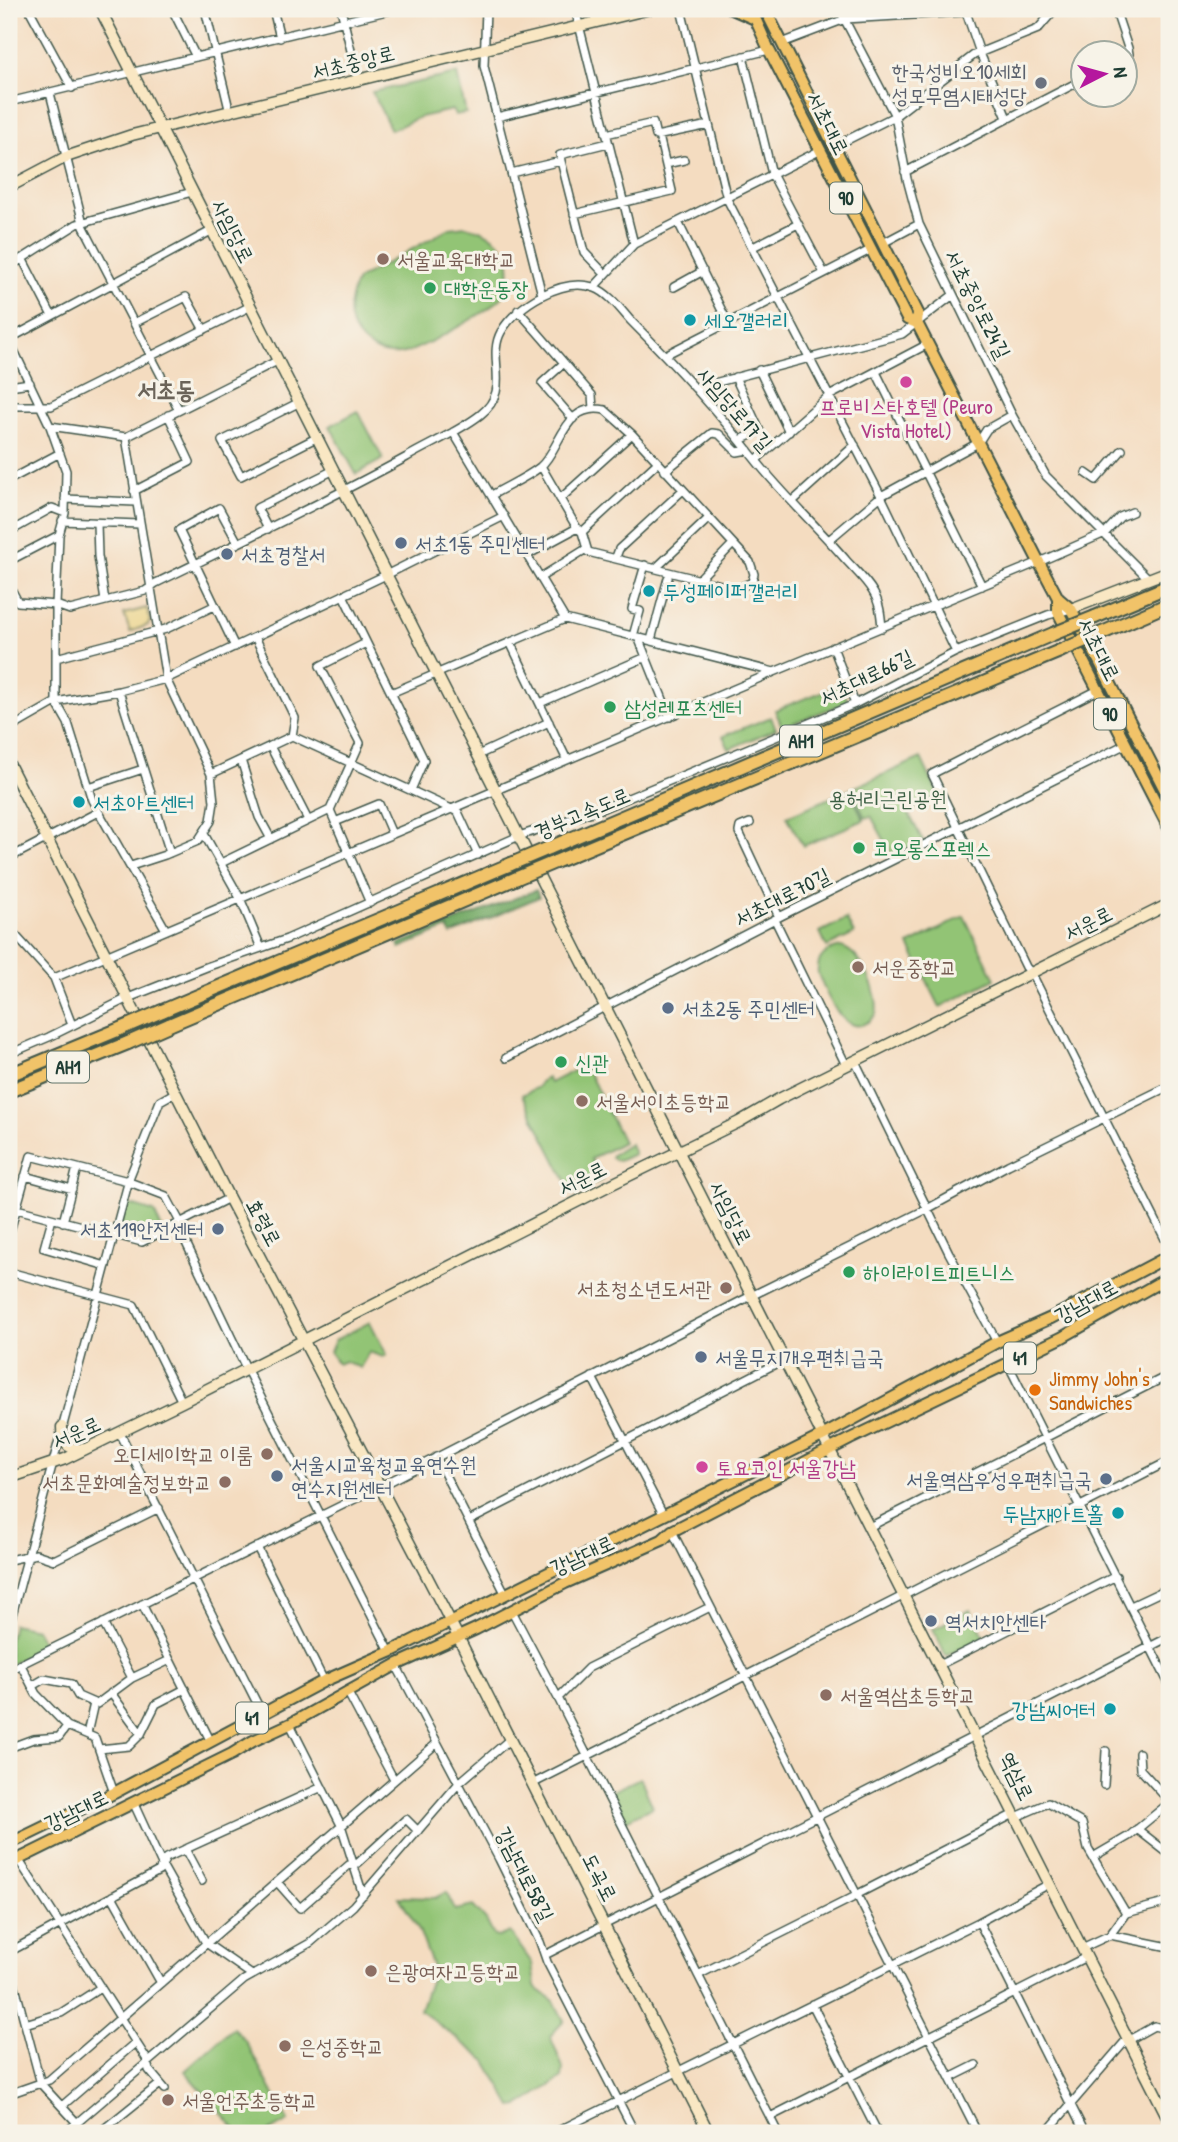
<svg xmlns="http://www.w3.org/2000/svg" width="1178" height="2142" font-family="'Patrick Hand','Poor Story',sans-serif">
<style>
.green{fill:#92c474;stroke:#588054;stroke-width:2}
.forest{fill:#75aa66;stroke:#4a744d;stroke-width:2}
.sand{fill:#eeda9e;stroke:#868c69;stroke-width:2}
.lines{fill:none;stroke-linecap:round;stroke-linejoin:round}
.street-casing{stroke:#3f5549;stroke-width:10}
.secondary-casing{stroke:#3f5549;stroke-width:13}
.primary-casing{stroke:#3f5549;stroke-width:14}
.highway-casing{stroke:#3f5549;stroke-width:16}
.street{stroke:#fff;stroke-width:7}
.secondary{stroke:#f9e7c3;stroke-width:10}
.primary{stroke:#f1c369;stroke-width:10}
.highway{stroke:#f1c369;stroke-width:12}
.highway-bridge-casing{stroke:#3f5549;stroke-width:16;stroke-linecap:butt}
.highway-bridge{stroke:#f1c369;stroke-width:12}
.worship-dot{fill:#6b7280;stroke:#f7f3e8;stroke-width:2.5}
.education-dot{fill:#8d6e63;stroke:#f7f3e8;stroke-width:2.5}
.leisure-dot{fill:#2e9e5b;stroke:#f7f3e8;stroke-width:2.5}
.culture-dot{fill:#0f9aa8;stroke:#f7f3e8;stroke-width:2.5}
.hotel-dot{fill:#d1479c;stroke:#f7f3e8;stroke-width:2.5}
.service-dot{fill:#5c6f8a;stroke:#f7f3e8;stroke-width:2.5}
.food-dot{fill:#e8710a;stroke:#f7f3e8;stroke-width:2.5}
.labels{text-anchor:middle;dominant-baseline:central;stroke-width:6;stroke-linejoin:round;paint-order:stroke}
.shield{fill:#f7f3e8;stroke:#60746a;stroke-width:2}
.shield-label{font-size:19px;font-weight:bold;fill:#1f3d34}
.street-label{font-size:21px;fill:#1f3d34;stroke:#f7f3e8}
.worship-label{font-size:21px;fill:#5b616d;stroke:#f7f3e8;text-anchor:end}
.education-label{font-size:21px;fill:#785e54;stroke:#f7f3e8;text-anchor:start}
.leisure-label{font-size:21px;fill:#27864d;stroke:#f7f3e8;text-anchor:start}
.culture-label{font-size:21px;fill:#0d838f;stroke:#f7f3e8;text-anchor:start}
.hotel-label{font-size:21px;fill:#b23c85;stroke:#f7f3e8}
.service-label{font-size:21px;fill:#4e5e75;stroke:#f7f3e8;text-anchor:start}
.park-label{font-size:21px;fill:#3c5f44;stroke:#f7f3e8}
.food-label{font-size:21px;fill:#c56008;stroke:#f7f3e8;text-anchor:start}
.quarter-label{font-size:24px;font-weight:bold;fill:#6b6459;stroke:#f7f3e8}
</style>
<rect width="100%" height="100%" fill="#f7f3e8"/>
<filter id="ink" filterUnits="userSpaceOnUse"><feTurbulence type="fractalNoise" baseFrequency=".0143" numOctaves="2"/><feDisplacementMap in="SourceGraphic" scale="14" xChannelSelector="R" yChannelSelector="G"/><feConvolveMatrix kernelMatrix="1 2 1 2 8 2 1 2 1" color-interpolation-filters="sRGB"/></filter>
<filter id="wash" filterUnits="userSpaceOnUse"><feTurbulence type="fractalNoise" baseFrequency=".00686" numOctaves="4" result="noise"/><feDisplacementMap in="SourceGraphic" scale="28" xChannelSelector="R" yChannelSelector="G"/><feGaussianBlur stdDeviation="1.57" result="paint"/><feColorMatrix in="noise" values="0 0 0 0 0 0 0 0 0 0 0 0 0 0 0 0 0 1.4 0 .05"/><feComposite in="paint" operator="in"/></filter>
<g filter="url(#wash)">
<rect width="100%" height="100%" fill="#f4dcc0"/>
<!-- green -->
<path class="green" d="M457,74L466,113L455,115L452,110L420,117L391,130L372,92Z
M465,226C491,231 513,246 509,276C509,282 507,291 503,296C494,309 416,352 400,354C383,356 368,349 358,336C344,319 349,298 357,280L450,228Z
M358,411L383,459L356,474L330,426Z
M842,684L848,702L782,727L775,710Z
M771,717L776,729L729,749L723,736Z
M921,758L939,796L908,812L923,841L893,856L871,816L865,818L851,789Z
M849,790L864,820L803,846L787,816Z
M964,916L995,979L940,1007L909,945Z
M846,919L854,934L827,947L820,932Z
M841,947C861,951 881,995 876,1014C849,1049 826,995 818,974C816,957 826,950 841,947Z
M585,1065L623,1142L591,1159L602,1180L573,1194L522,1095L538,1087L540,1082L547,1078L550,1083Z
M630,1144L634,1154L619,1161L611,1158L612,1155Z
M125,1203L154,1212L162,1229L143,1238L123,1233L119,1229Z
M370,1322L387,1355L383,1357L369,1352L360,1368L345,1361L338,1364L330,1352L335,1340Z
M970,1610L985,1637L946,1656L933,1629Z
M13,1624L36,1629L45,1647L9,1665V1641Z
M640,1778L653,1807L622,1822L608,1793Z
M446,1892L455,1910L473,1906L486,1920L494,1936L498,1937L510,1932L532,1963L535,1987L554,2001L564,2021L550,2036L563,2068L562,2078L519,2106L512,2107L486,2061L420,2010L434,1970L419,1930L399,1897L435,1898Z
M233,2028L245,2040L288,2121L267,2133H239L185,2071Z"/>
<!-- forest -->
<path class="forest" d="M536,890L539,897L451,935L448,928L400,948L398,944Z"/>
<!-- sand -->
<path class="sand" d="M147,608L150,621L148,625L130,632L124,614Z"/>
</g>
<g filter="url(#ink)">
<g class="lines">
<!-- street casing -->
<g class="street-casing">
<path id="street" d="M29,9L72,88
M172,9L196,57
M205,9L230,113
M273,9L280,38
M341,9L358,80
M486,9L484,66L542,295
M575,9L634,244
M681,9L727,199L881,496L956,652
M839,9L895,116L907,179L919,224L1012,415L1046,476L1149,579
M965,9L980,53L1007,118
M1115,9L1128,48L1129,54L1126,58
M782,43L845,19L966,12L971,9
M743,56L772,174L824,273
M50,93L84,227L179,410
M9,102L395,9
M497,117L769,50
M606,134L653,123L656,136L709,125
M835,146L895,116L974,55L1038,29L1055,9
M561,161L584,252L605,274
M561,161L560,155L608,143
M666,164L684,160
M905,172L1084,79
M511,173L561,161
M574,214L672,191L659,136
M678,222L728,323
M883,243L919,224
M753,247L798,224
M22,258L52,316
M9,267L77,224L192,192
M594,287L634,244L821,150
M674,287L703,271
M518,310L592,395L593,409
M134,323L186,297L204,330
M9,339L211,231
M9,340L50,426L66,471L65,513L59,535L56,605V702L68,723L92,800L166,930
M665,355L872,249
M564,363L542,383L573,419
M759,370L789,432
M876,372L982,586
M735,377L760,431L740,440
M9,386L30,383
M695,388L902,334L953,295
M298,403L222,441L241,476L316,438
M9,406H51L249,307
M50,426L126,437
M453,432L565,619
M126,437L166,679L211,774L214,802L211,821L198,841L165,855L131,866
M126,437L277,361
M756,460L829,396L928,344
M665,471L712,433L719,434L737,452L748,450
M1086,473L1096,480L1122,450
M9,480L60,453
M134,491L190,462L168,415
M492,495C507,486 526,478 540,467C562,448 563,402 605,410L632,434L750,562L754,574L752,582L737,589L588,552L582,532L577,528L541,466
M65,499L135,502
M560,499L632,434
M793,501L855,445
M62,521L139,524
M97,523L98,556L105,601
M268,529L257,508L332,471
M9,532L52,508L65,513
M582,532L657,463
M829,540L881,496L978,443L987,429L1012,415
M527,555L577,528
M616,557L619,549L683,490
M9,561L59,535
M656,568L709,518
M541,577L586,549
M699,579L733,544
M9,585L18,602L56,605L70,610L145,591L156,583C240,542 325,502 407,457C431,443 458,432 480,415C513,390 486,359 501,332C516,305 564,276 595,288C609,293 621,310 630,320C674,364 716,409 754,458C782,494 816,525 846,560C855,570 867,581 873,592C880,603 881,616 882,628
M343,595L424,760L411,790
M633,636L640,611L632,609L645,565
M638,637L670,717
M651,640L668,578
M510,642L567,760
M235,647L179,530L219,508L238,543
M833,647L855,704
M56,658L166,629L214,606
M1098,690L932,774L1026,967L1032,974L1169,1247
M119,691L170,853
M391,693L565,619L774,672
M540,703L646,657
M9,729L56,702L119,691L166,679L386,575L504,516
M292,736L458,812L478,855
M270,746L308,820
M478,755L549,722
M241,760L259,817L271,839
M211,774L292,736L295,718L255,637
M88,787L143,769
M330,810L370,903
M335,822L379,804L392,834
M750,823L740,827L739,832L779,917
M204,834L240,898L261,948
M9,858L98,812
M221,863L330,810L360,743L320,666L366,643
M775,920L846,1065
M9,928L54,978L72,1025
M54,978L774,672L1039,562L1105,533L1120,517L1132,512
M9,1054L49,1037L128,998L209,966L287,939L519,836L604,808L855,704L956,652L1048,615L1071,609
M506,1058L779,917L1126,744
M855,1061L949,1253L997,1342
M25,1176L72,1189
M9,1207L142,1242L229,1198
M52,1219L44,1248L106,1266
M63,1222L77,1168
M177,1224L247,1370L390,1652
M9,1235L31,1156L124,1180L166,1196L180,1222
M9,1272L134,1305L182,1402
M1008,1364L1169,1684
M592,1377L663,1514
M120,1433L262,1713
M436,1457L505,1593
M469,1521L783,1360
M869,1527L1169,1375
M672,1531L978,2133
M257,1547L324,1681
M1168,1548L1169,1550
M9,1560L36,1554L54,1560L159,1508
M142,1604L210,1740
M1131,1606L1169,1588
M512,1611L558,1698L778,2133
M103,1623L132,1678
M9,1626L130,1176L160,1101L176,1092
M21,1665L36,1694L67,1726L95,1738L114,1793
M396,1665L499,1859L540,1942L547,1962L635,2133
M939,1665L1116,1576
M9,1670L379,1487L741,1301L927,1209L1008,1165L1169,1086
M32,1686L44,1679L71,1684L78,1696L94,1703
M347,1691L394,1780
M111,1693L141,1734
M558,1698L588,1668L710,1607
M94,1703L97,1704L132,1678L170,1660
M290,1724L341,1825L363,1895
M87,1734L94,1703
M9,1748L33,1739L59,1737L67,1726
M99,1749L129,1746L141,1734L156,1704L185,1689
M1139,1753L1140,1769L1169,1801
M532,1784L1169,1461
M1104,1785L1106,1751
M134,1804L162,1865L206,1943L252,1975
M1016,1817L1048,1803L1082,1823L1088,1849L1126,1913
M1137,1829L1169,1854
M185,1849L202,1881
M1093,1857L1129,1836L1169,1803
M18,1859L146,2058L149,2070L165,2089
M277,1882L300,1908L349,1865L358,1863L406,1819L418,1831
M856,1895L1014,1814
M112,1896L161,1983
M979,1922L1085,2133
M1110,1935L1126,1913L1169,1902
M1082,1948L1110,1935L1169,1947
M9,1952L159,1871L166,1858L322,1787
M545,1955L1169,1637
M9,1964L41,2084L77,2123
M698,1975L856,1896
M812,2004L878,2133
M25,2024L61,2013L100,1988
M1129,2040L1154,2026L1169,2030
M950,2078L976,2065
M9,2094L49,2080L436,1744
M62,2106L136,2042
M770,2117L1086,1957
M65,2133L244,1980L310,1943L353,1906L459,1783L509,1740
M99,2133L160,2084
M554,2133L979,1922L1049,1884
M1046,2133L1128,2038"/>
</g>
<!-- secondary casing -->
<g class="secondary-casing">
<path id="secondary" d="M100,9L1169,2120
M9,187L66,157L132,135L650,9
M1071,609L1169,571
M9,764L229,1198L443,1607L709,2133
M62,1427C62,1441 66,1450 82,1449
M9,1478L65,1459L182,1402L612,1184L739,1122L779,1099L1169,904"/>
</g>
<!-- primary casing -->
<g class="primary-casing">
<path id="primary" d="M732,9L755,19
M751,9L769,50L907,319L917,323
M765,9L918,313L917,323L1039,562L1058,598L1071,609L1097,657L1169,798
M1058,598V612L1169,828
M9,1844L114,1793L324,1681L390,1652L822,1436L997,1342L1051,1318L1169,1256
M9,1864L232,1754L253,1741L290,1724L396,1665L476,1629L565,1583L662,1540L672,1531L850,1439L1061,1338L1169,1277"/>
</g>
<!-- highway casing -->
<g class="highway-casing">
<path id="highway" d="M1095,617L1169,586
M1102,633L1169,604
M549,848L1053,634
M555,862L1060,651
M162,1011L511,864
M169,1025L517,878
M9,1075L120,1029
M9,1091L128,1043"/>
</g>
<!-- street -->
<use href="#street" class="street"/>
<!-- secondary -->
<use href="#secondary" class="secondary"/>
<!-- primary -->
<use href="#primary" class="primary"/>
<!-- highway -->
<use href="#highway" class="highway"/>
<!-- highway-bridge casing -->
<g class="highway-bridge-casing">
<path id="highway-bridge" d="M1053,634L1095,617
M1060,651L1102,633
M511,864L549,848
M517,878L555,862
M120,1029L162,1011
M128,1043L169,1025"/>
</g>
<!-- highway-bridge -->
<use href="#highway-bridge" class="highway-bridge"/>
</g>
</g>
<!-- markers -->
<circle class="worship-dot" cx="1041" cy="83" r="7"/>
<g class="education-dot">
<circle cx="383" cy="259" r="7"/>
<circle cx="858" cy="967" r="7"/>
<circle cx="582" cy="1101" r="7"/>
<circle cx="726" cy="1288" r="7"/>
<circle cx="267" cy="1454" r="7"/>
<circle cx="225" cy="1482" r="7"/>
<circle cx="826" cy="1695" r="7"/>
<circle cx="371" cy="1971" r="7"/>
<circle cx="285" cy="2046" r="7"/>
<circle cx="168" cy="2100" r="7"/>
</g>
<g class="leisure-dot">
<circle cx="430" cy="288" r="7"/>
<circle cx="610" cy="707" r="7"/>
<circle cx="859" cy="848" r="7"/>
<circle cx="561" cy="1062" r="7"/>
<circle cx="849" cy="1272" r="7"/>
</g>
<g class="culture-dot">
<circle cx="690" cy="320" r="7"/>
<circle cx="649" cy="591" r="7"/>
<circle cx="79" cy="802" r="7"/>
<circle cx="1118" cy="1513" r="7"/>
<circle cx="1110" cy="1709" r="7"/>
</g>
<g class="hotel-dot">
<circle cx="906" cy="382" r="7"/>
<circle cx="702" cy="1467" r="7"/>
</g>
<g class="service-dot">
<circle cx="401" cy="543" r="7"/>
<circle cx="227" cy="554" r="7"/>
<circle cx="668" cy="1008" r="7"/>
<circle cx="218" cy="1229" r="7"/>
<circle cx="701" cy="1357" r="7"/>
<circle cx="277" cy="1476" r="7"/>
<circle cx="1106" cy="1479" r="7"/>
<circle cx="931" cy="1621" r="7"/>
</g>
<circle class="food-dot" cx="1035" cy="1390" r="7"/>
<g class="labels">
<!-- shield labels -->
<g class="shield">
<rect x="830" y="182.5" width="32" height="31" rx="5"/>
<rect x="1094" y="698.5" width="32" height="31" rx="5"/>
<rect x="780" y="725.5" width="42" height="31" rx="5"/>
<rect x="47" y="1051.5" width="42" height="31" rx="5"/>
<rect x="1004" y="1342.5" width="32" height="31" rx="5"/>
<rect x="236" y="1702.5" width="32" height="31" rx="5"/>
</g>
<g class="shield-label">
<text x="846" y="198">90</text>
<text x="1110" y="714">90</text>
<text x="801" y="741">AH1</text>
<text x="68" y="1067">AH1</text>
<text x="1020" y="1358">41</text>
<text x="252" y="1718">41</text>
</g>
<!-- street labels -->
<g class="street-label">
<text transform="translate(353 62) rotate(-14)">서초중앙로</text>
<text transform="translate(828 123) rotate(63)">서초대로</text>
<text transform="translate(233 231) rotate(63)">사임당로</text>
<text transform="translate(978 304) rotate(63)">서초중앙로24길</text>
<text transform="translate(735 409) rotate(49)">사임당로17길</text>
<text transform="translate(1099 649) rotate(63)">서초대로</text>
<text transform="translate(866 677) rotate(-26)">서초대로66길</text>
<text transform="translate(582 813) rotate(-23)">경부고속도로</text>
<text transform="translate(782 897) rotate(-27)">서초대로70길</text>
<text transform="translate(1088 923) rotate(-27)">서운로</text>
<text transform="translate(582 1178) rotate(-27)">서운로</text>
<text transform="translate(731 1213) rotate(63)">사임당로</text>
<text transform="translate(264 1222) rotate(62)">효령로</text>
<text transform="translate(1086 1301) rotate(-29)">강남대로</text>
<text transform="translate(76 1432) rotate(-24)">서운로</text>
<text transform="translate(582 1555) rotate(-25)">강남대로</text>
<text transform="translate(1017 1776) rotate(64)">역삼로</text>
<text transform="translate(76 1810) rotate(-26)">강남대로</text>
<text transform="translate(525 1874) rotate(63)">강남대로58길</text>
<text transform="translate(600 1877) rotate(63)">도곡로</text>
</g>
<!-- worship labels -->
<g class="worship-label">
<text x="1027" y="71">한국성비오10세회<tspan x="1027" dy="24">성모무염시태성당</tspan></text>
</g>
<!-- education labels -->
<g class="education-label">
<text x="397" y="259">서울교육대학교</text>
<text x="872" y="967">서운중학교</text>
<text x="596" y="1101">서울서이초등학교</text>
<text x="712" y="1288" text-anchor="end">서초청소년도서관</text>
<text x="253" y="1454" text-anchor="end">오디세이학교 이룸</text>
<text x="211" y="1482" text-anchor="end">서초문화예술정보학교</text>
<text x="840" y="1695">서울역삼초등학교</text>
<text x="385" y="1971">은광여자고등학교</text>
<text x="299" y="2046">은성중학교</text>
<text x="182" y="2100">서울언주초등학교</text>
</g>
<!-- leisure labels -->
<g class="leisure-label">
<text x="444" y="288">대학운동장</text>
<text x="624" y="707">삼성레포츠센터</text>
<text x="873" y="848">코오롱스포렉스</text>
<text x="575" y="1062">신관</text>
<text x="863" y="1272">하이라이트피트니스</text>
</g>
<!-- culture labels -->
<g class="culture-label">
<text x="704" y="320">세오갤러리</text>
<text x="663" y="591">두성페이퍼갤러리</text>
<text x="93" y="802">서초아트센터</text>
<text x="1104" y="1513" text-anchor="end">두남재아트홀</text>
<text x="1096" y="1709" text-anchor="end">강남씨어터</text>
</g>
<!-- hotel labels -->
<g class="hotel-label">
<text x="906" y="406">프로비스타호텔 (Peuro<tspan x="906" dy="24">Vista Hotel)</tspan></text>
<text x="716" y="1467" text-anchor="start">토요코인 서울강남</text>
</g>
<!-- service labels -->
<g class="service-label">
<text x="415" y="543">서초1동 주민센터</text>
<text x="241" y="554">서초경찰서</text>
<text x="682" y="1008">서초2동 주민센터</text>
<text x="204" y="1229" text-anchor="end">서초119안전센터</text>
<text x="715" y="1357">서울무지개우편취급국</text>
<text x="291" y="1464">서울시교육청교육연수원<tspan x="291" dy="24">연수지원센터</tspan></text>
<text x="1092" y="1479" text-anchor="end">서울역삼우성우편취급국</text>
<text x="945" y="1621">역서치안센타</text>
</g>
<!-- park labels -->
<g class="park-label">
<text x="888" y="798">용허리근린공원</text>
</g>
<!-- food labels -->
<g class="food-label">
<text x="1049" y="1378">Jimmy John's<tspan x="1049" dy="24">Sandwiches</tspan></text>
</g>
<!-- quarter labels -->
<g class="quarter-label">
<text x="166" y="389">서초동</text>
</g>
</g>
<!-- margin -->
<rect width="1178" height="2142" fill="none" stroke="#f7f3e8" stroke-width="35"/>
<!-- north arrow -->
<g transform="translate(1104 74) rotate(84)"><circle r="33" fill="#f7f3e8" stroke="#a1aaa0" stroke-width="2"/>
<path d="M0-5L12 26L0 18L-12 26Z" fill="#b5179e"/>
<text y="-10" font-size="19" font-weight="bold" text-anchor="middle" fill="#1f3d34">N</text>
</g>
</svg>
